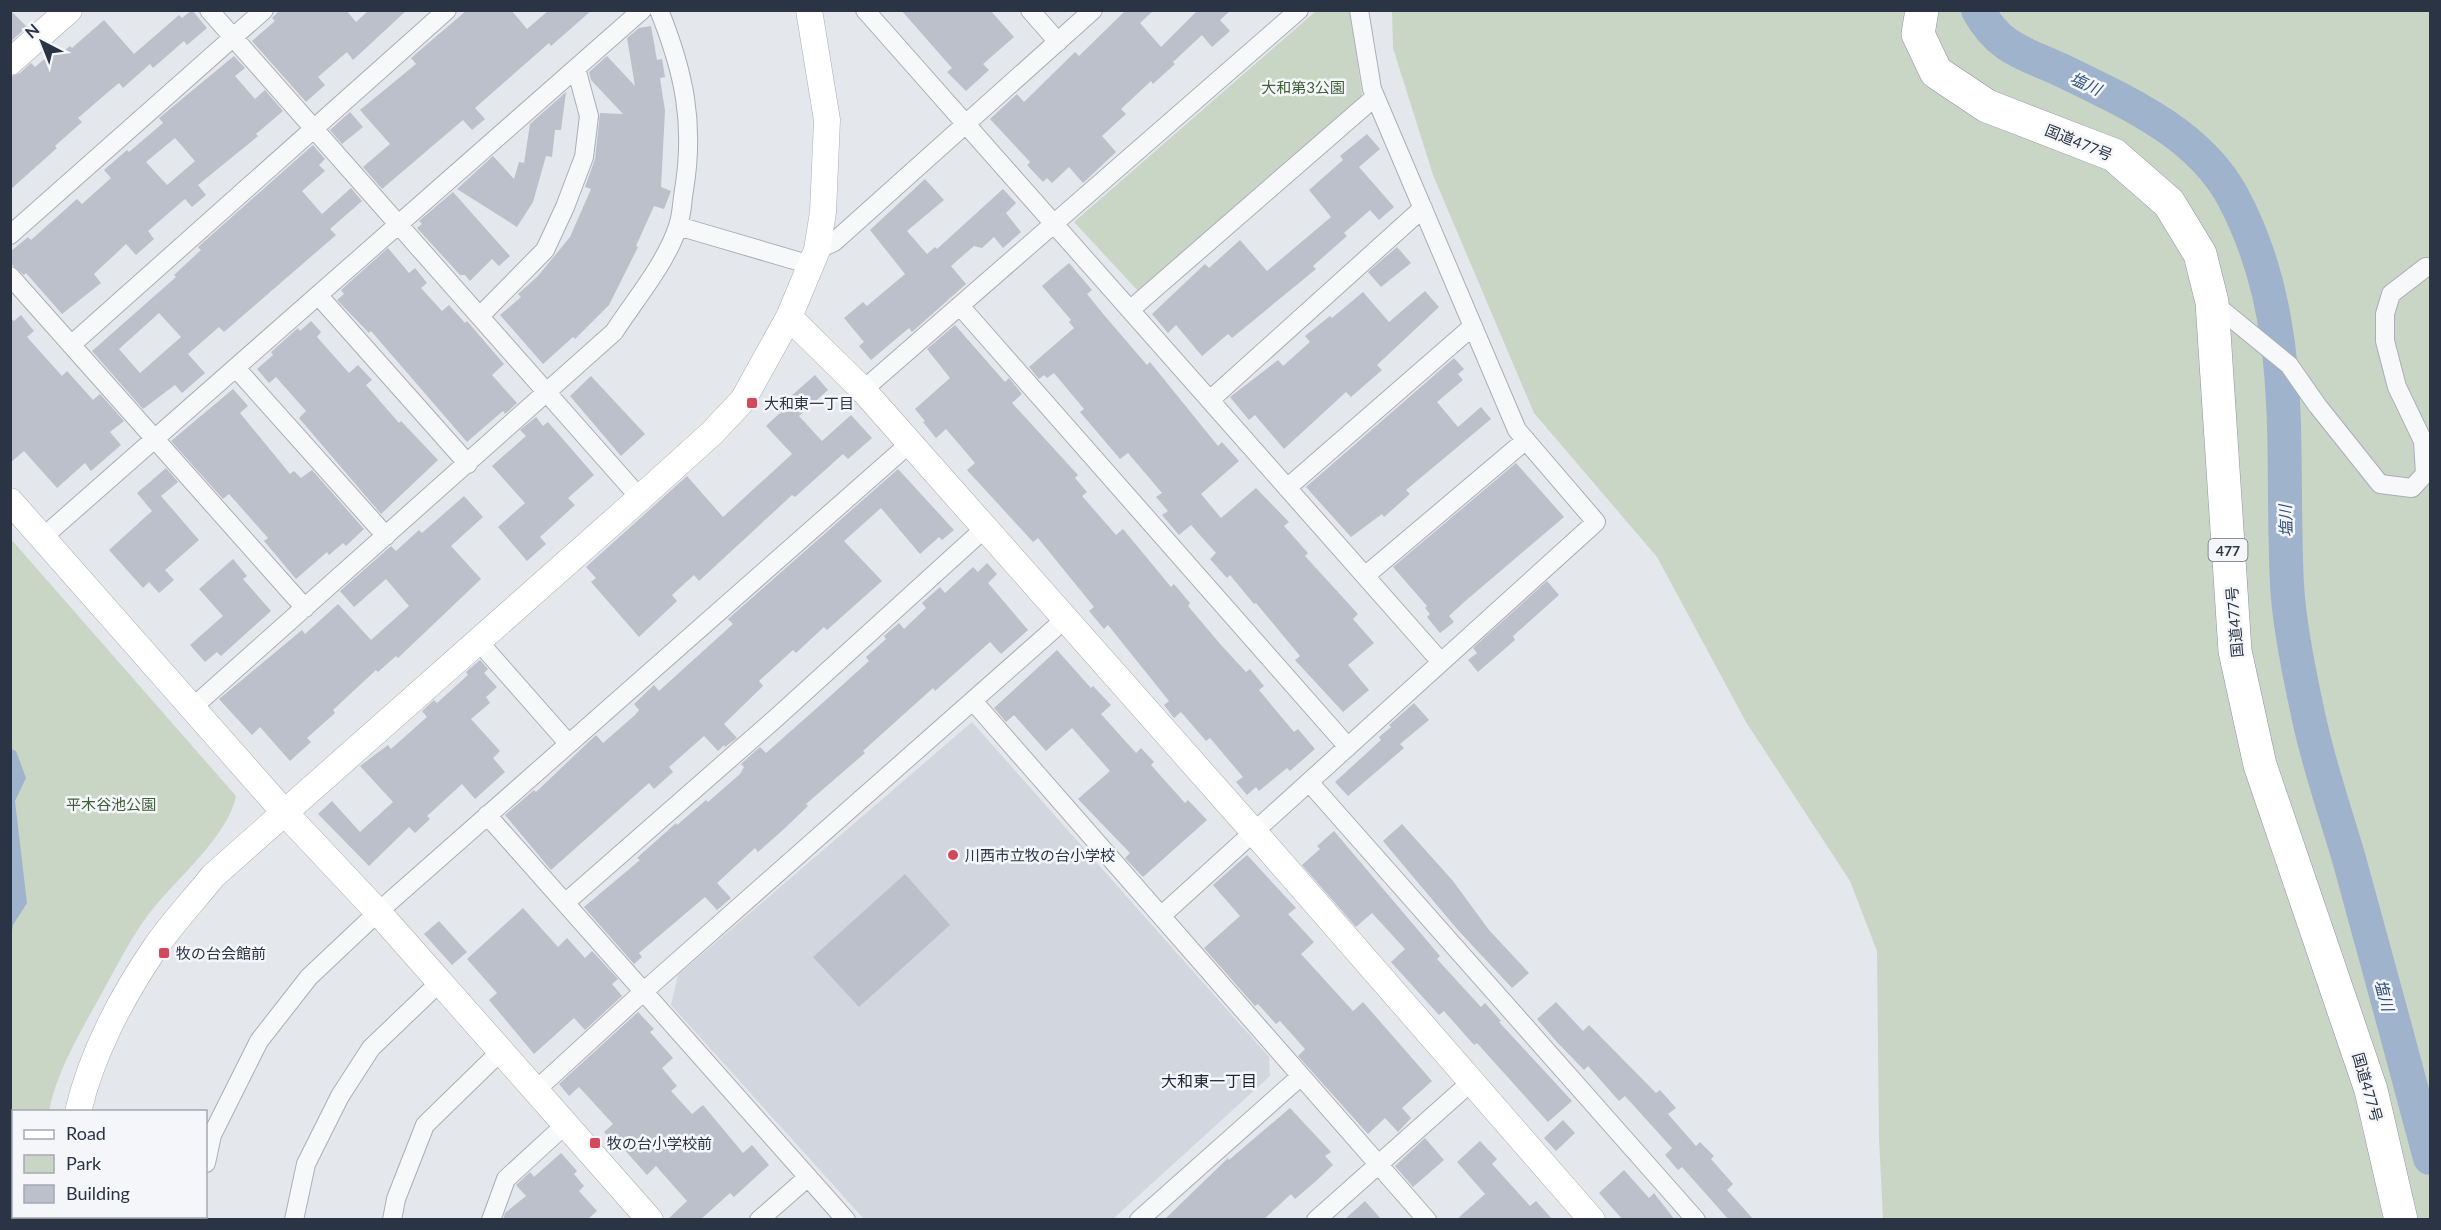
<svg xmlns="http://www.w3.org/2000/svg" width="2441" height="1230" font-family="Lato,'Noto Sans JP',sans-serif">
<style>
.built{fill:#d2d6de}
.green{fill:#c9d6c5}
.water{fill:#9fb4cc}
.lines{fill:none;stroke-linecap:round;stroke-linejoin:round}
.river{stroke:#9fb4cc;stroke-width:34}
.building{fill:#bbc0ca;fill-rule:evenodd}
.street-casing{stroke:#a9aeb7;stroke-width:20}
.secondary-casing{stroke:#a9aeb7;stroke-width:27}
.highway-casing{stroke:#8b94a3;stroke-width:34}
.street{stroke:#f7f8fa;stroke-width:18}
.secondary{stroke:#fff;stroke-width:26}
.highway{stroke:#fff;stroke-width:33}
.poi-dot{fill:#d1495b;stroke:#f4f6f9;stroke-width:2}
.labels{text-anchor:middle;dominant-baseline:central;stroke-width:5;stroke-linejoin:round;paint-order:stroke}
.shield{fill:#f4f6f9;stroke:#676e7b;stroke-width:1.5}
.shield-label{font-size:14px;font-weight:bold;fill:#2b3445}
.park-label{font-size:15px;fill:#3f6138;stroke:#f4f6f9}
.street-label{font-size:15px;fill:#2b3445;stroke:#f4f6f9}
.poi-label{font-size:15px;fill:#2b3445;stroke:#f4f6f9;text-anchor:start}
.water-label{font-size:16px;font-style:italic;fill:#34527a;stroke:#f4f6f9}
.neighbourhood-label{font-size:16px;fill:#1d2536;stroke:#f4f6f9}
</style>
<rect width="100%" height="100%" fill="#e4e7ec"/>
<!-- built -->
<path class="built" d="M972,722L1269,1057L1270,1076L1113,1219H864L671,1005L678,975Z"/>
<!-- green -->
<path class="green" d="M1316,11H1350L1363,101L1140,293L1074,222Z
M1392,11H2430V1219H1883L1879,1139L1877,951L1850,881L1746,722L1657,557L1534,413L1433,175L1393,48Z
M10,538L236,796C228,835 181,875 156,905C134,931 119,962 103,991C83,1028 57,1069 49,1111L14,1112L13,1192L10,1191Z"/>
<!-- water -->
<path class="water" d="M11,749L16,751L26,778L15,801L27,903L13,925L11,937Z"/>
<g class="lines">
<!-- river -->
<path class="river" d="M1978,10C1999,49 2024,53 2061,70C2124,101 2198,132 2233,197C2299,321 2280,449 2287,584C2289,625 2299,673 2308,714C2318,763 2335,811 2349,859C2377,959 2403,1058 2430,1158"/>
</g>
<!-- building -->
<path class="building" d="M10,10L27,27L10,42Z
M192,10L207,28L187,45L184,41L153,68L150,64L123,88L119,83L107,93L78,118L82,122L55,146L57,148L10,190V77L20,73L31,63L35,67L55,50L59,55L70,46L72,48L104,20L134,54L179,15L182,18Z
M280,10H346L356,22L369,10H407L353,60L347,52L318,77L325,85L306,102L252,41L275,21L272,18Z
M467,10H511L527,29L549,10H592L551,46L549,43L475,108L485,119L472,130L463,120L382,189L363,167L390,144L360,110L416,64L411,58Z
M901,10H990L1014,37L983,64L989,70L966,91L947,72L952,68Z
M1126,10H1154L1140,23L1161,47L1198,10H1231L1220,20L1230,31L1212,47L1202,35L1173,62L1175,64L1153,84L1151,81L1121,109L1126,114L1102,136L1116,152L1083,183L1069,167L1052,183L1047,178L1043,182L1027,165L1030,162L990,119L1017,94L1024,102L1075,52L1079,56Z
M651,26L657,60L662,59L665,77L660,78L665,111L661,187L671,191L664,209L654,206L636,246L638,247L609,305L575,339L573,337L543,364L500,315L521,297L518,294L538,276L570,237L591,189L585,187L595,159L600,113L623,114L591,80L589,72L607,56L635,86L627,38L639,28Z
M234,56L245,68L235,76L255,99L265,90L283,111L256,134L258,136L198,185L206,195L192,207L185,199L148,231L154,239L136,255L126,244L94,274L101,283L62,314L26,273L24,275L10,263V252L28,237L31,240L77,199L82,204L111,178L104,170L127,150L129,152L163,123L159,118ZM175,138L195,161L167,185L146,162Z
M566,92L561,130H555L552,157L546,156L533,202L517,227L457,189L493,156L514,179L519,162L524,163L530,124Z
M350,112L363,127L342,144L330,130Z
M1367,134L1380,149L1359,167L1394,207L1379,220L1370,210L1344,233L1347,236L1313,266L1316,269L1232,338L1228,334L1202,356L1176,325L1168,333L1152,314L1205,264L1209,268L1240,240L1267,271L1331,217L1309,190L1343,160L1340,156Z
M313,145L325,159L319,165L325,171L302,191L322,214L351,188L362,201L330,229L336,235L224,332L219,327L188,354L205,373L182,393L175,385L143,409L92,351L176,277L174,275L201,250L198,247ZM159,313L181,337L140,373L119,349Z
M925,179L944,200L907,231L927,254L935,247L937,249L1003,189L1016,203L1006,213L1021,232L1003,248L994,237L982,248L974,246L951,266L966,284L912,332L909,328L871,360L859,346L864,342L844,318L863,302L867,306L905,274L870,230Z
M453,192L510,256L499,266L492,259L470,281L465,275H460L417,228L422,224L419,221Z
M1397,247L1411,263L1381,287L1368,272Z
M388,248L409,273L415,268L427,283L421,288L442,311L449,305L465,323L467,321L504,364L492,375L517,403L505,414L503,411L497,416L467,442L371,331L369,333L337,300L344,294L341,290Z
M1069,263L1092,290L1087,294L1104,315L1147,365L1150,362L1218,446L1222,442L1239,461L1201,494L1221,518L1256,488L1289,522L1284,526L1308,553L1305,556L1358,614L1353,619L1374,643L1348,665L1369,690L1343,712L1295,660L1300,656L1256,603L1254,604L1230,575L1227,578L1210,559L1216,553L1191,525L1179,535L1162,515L1168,511L1156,497L1162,493L1128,453L1120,459L1080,412L1084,409L1054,373L1047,378L1044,375L1039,379L1029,367L1074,328L1069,322L1071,320L1042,286Z
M1425,291L1439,307L1377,365L1382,370L1351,397L1346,392L1284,449L1255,415L1249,420L1230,397L1278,360L1283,366L1310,342L1305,336L1330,316L1332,318L1363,292L1389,322Z
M21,315L34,331L27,337L62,376L67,371L93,400L100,394L124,421L110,432L121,445L91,471L85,463L57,488L24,451L10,463V318L14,321Z
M311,321L321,332L317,337L349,373L358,365L372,380L366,385L399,423L401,421L438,460L381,514L299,418L306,411L276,377L269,383L257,369L273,355L271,352L298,328L300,331Z
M955,325L1005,382L1009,378L1022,394L1012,403L1078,475L1075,478L1087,492L1082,496L1116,535L1123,529L1171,587L1174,584L1190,603L1188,606L1221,645L1246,672L1250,669L1264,686L1259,690L1294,732L1298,729L1315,749L1290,771L1287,768L1259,791L1256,787L1247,795L1236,782L1243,777L1210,738L1206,741L1181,712L1174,718L1164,705L1169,701L1108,625L1104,629L1089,611L1094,607L1038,538L1033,542L967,470L975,463L946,429L936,438L923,422L925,421L915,409L950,378L927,349Z
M1454,358L1464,369L1458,374L1463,380L1437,402L1458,427L1481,407L1491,419L1406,490L1410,494L1384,517L1382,514L1351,537L1306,487Z
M815,375L828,390L799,416L822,441L851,415L872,438L848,459L843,454L795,497L792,495L699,581L694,575L672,595L677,601L639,637L591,582L596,578L586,567L687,476L723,517L792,454L766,426L793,401L790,397Z
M591,376L645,434L621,456L570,396Z
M233,389L248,406L240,413L290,474L294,471L301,478L312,470L364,529L346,546L343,543L329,555L327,552L296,579L264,541L268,538L229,494L223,499L171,441Z
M536,417L543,426L548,422L594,475L568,498L575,505L540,537L546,544L527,561L498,527L525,503L492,466L526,436L520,430Z
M1516,463L1564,517L1463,603L1449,616L1454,622L1440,633L1427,617L1430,614L1425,608L1427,606L1393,567Z
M166,468L178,482L161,496L199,540L165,570L174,580L159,593L149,582L143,588L109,550L152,511L137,493Z
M898,469L954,530L942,540L939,537L920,554L881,508L844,541L882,581L827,630L824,627L796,653L793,650L759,681L763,686L724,724L737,738L725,747L724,745L718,751L704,736L669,767L673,772L654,789L649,783L551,870L505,815L534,790L536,792L596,735L603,743L635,715L639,710L634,704L654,685L659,691L733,624L728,619Z
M464,496L483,517L451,546L481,579L398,658L396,656L378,672L376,670L333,710L335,713L307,738L311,742L290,761L260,727L252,735L219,699L302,630L305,634L338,604L371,640L409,606L386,579L354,607L340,591L391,546L396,551L419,530L422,533Z
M233,559L247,576L243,579L271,611L221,656L217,652L205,662L190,645L223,616L199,589Z
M987,563L997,574L988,583L1028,630L1001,654L990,642L935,691L933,688L863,751L865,753L806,804L808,806L784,829L758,852L755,848L717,883L731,898L717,910L705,897L639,953L642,957L634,964L584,907L640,860L637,858L676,823L677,825L706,800L708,802L740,774L744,767L741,764L752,754L760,747L766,753L827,699L869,661L866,657L886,639L884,636L899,623L904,629L926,608L922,603L940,587L945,593L973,567L978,572Z
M1547,581L1559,595L1513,636L1515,640L1478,672L1468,660L1477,653L1473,648Z
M1057,650L1091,688L1093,686L1111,705L1101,714L1136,753L1141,748L1154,762L1151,765L1185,803L1188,800L1207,820L1143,877L1125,858L1130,853L1078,799L1110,771L1072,728L1046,751L1014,715L1006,722L994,708Z
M480,660L488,669L484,673L497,687L486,697L490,703L471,719L500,751L493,758L505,772L475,799L462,784L427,816L430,819L415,833L409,827L369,866L318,814L332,801L360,832L393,802L360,766L388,745L391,749L427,717L422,711L434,700L437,703L468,675L466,672Z
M1414,703L1429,720L1400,744L1404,748L1348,796L1335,782L1381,740L1379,737L1391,727L1389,725Z
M1402,824L1453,881L1489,930L1529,973L1512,988L1457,929L1383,841Z
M1334,831L1440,956L1437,959L1481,1007L1485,1003L1501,1021L1499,1022L1572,1101L1548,1122L1477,1043L1474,1045L1444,1011L1439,1015L1391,962L1405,949L1372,913L1356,927L1302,865L1320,849L1317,846Z
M1247,855L1296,908L1288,914L1314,942L1301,954L1353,1011L1363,1002L1432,1081L1402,1108L1411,1118L1398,1132L1385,1118L1368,1134L1298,1056L1305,1049L1280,1021L1276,1024L1258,1004L1255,1006L1204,948L1240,916L1213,885Z
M905,874L950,925L859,1007L813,957Z
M523,908L558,947L567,938L585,958L592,951L618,979L612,984L622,996L585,1030L574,1018L534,1054L489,1000L497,993L467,959Z
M439,921L467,952L452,965L424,934Z
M1556,1002L1583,1031L1589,1025L1656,1093L1660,1090L1676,1108L1668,1114L1696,1146L1700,1142L1714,1156L1711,1159L1733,1184L1727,1190L1754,1220H1729L1682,1167L1678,1170L1665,1155L1672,1148L1625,1096L1619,1101L1588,1066L1584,1070L1555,1040L1537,1019Z
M638,1012L654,1029L650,1032L673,1058L662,1068L677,1086L671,1091L692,1114L703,1105L743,1153L752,1145L769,1165L734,1197L730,1193L700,1220H667L687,1201L656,1166L647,1175L622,1147L620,1149L604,1132L613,1124L579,1087L569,1096L559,1084Z
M1290,1108L1331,1152L1325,1156L1333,1165L1316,1181L1295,1199L1291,1194L1263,1220H1164L1228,1158L1229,1160Z
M1563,1120L1575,1133L1556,1151L1544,1138Z
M1425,1138L1444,1160L1413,1187L1395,1166Z
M1480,1141L1497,1159L1492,1164L1530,1206L1536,1201L1553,1220H1456L1485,1194L1457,1162Z
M561,1153L577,1171L574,1174L584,1186L579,1191L597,1211L587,1220H503L505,1213L526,1196L516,1185L530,1172L534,1177Z
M1624,1170L1649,1198L1654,1193L1675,1220H1623L1599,1193Z
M1365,1201L1382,1220H1344Z"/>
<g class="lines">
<!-- street casing -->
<g class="street-casing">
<path id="street" d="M209,10L640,498
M865,10L1441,662
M1030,10L1058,42
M678,226L811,265
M10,235L264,10
M817,250L834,242L1093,10
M10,276L305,608
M318,295L468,464
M2212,302L2289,365L2317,405L2380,484L2412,488L2425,474L2423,441L2397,387L2385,341V314L2391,294L2426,267
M960,306L1348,747
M1130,310L1375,97
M480,316L545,250L565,207L584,157L589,116L576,68
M71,345L447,10
M236,368L386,536
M863,390L1299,10
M1210,400L1423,208
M1287,488L1473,326
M42,538L642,10
M1365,576L1526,440
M479,642L568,743
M973,701L1427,1220
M193,707L614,332C634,301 667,262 678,226C682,215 682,201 684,190C695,123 684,72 659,10
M1309,782L1696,1220
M487,815L846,1220
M565,903L776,718L984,529
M1161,916L1596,522L1517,430L1372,89L1359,10
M536,1090L643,992L1064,620
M206,1163L212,1135L259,1041L309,977L378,912L909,444
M10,1199L14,1200
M194,1220V1216
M294,1220L306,1164L340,1096L371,1048L440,982
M392,1220L396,1199L425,1125L501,1051
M491,1220L506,1179L566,1124
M759,1220L808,1177
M1139,1220L1301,1076
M1316,1220L1470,1083"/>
</g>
<!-- secondary casing -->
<g class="secondary-casing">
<path id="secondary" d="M10,62L69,10
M789,317L863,390L1254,832L1592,1220
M10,501L285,813L378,912L650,1220
M78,1112C91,1055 122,996 155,948C172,923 194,900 213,876L640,498L712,433L743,400L789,317L817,250L823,212L827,120L809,10
M53,1220L54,1216"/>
</g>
<!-- highway casing -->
<g class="highway-casing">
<path id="highway" d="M1922,10L1918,34L1936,72L1987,106L2114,155L2169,203L2200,254L2212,302L2235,651L2260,765L2371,1090L2401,1220"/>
</g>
<!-- street -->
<use href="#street" class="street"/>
<!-- secondary -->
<use href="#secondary" class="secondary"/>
<!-- highway -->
<use href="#highway" class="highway"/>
</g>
<!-- markers -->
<g class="poi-dot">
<rect x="746" y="397" width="12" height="12" rx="3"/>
<circle cx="953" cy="855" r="6"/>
<rect x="158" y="947" width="12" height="12" rx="3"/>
<rect x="589" y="1137" width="12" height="12" rx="3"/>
</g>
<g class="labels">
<!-- shield labels -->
<rect class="shield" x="2208.5" y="539" width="39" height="22" rx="4.5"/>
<g class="shield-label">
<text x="2228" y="550">477</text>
</g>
<!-- park labels -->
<g class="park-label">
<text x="1303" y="87">大和第3公園</text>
<text x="111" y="804">平木谷池公園</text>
</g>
<!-- street labels -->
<g class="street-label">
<text transform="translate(2079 142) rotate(22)">国道477号</text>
<text transform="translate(2234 622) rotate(-95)">国道477号</text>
<text transform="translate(2368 1087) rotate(74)">国道477号</text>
</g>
<!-- poi labels -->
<g class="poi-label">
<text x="764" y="403">大和東一丁目</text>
<text x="965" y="855">川西市立牧の台小学校</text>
<text x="176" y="953">牧の台会館前</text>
<text x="607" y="1143">牧の台小学校前</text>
</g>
<!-- water labels -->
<g class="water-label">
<text transform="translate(2086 83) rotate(25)">塩川</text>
<text transform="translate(2285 521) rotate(-92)">塩川</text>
<text transform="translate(2385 995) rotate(75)">塩川</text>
</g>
<!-- neighbourhood labels -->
<g class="neighbourhood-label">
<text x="1209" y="1080">大和東一丁目</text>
</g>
</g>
<!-- border -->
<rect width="2441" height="1230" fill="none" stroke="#2b3445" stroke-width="24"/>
<!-- legend -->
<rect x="12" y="1110" width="195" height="108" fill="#f4f6f9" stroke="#a4a8b1" stroke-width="1.5"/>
<rect x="24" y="1130" width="30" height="9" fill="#ffffff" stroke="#a4a8b1" stroke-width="1.5"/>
<text x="66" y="1140" font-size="18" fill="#2b3445">Road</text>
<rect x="24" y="1155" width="30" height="18" fill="#c9d6c5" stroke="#a4a8b1" stroke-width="1.5"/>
<text x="66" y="1170" font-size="18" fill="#2b3445">Park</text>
<rect x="24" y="1185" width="30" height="18" fill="#bbc0ca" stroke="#a4a8b1" stroke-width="1.5"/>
<text x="66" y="1200" font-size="18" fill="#2b3445">Building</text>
<!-- north arrow -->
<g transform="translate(42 42) rotate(318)" stroke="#f4f6f9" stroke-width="4.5" paint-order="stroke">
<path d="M0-4.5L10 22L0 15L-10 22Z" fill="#2b3445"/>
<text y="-9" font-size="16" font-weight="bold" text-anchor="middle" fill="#2b3445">N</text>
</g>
</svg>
